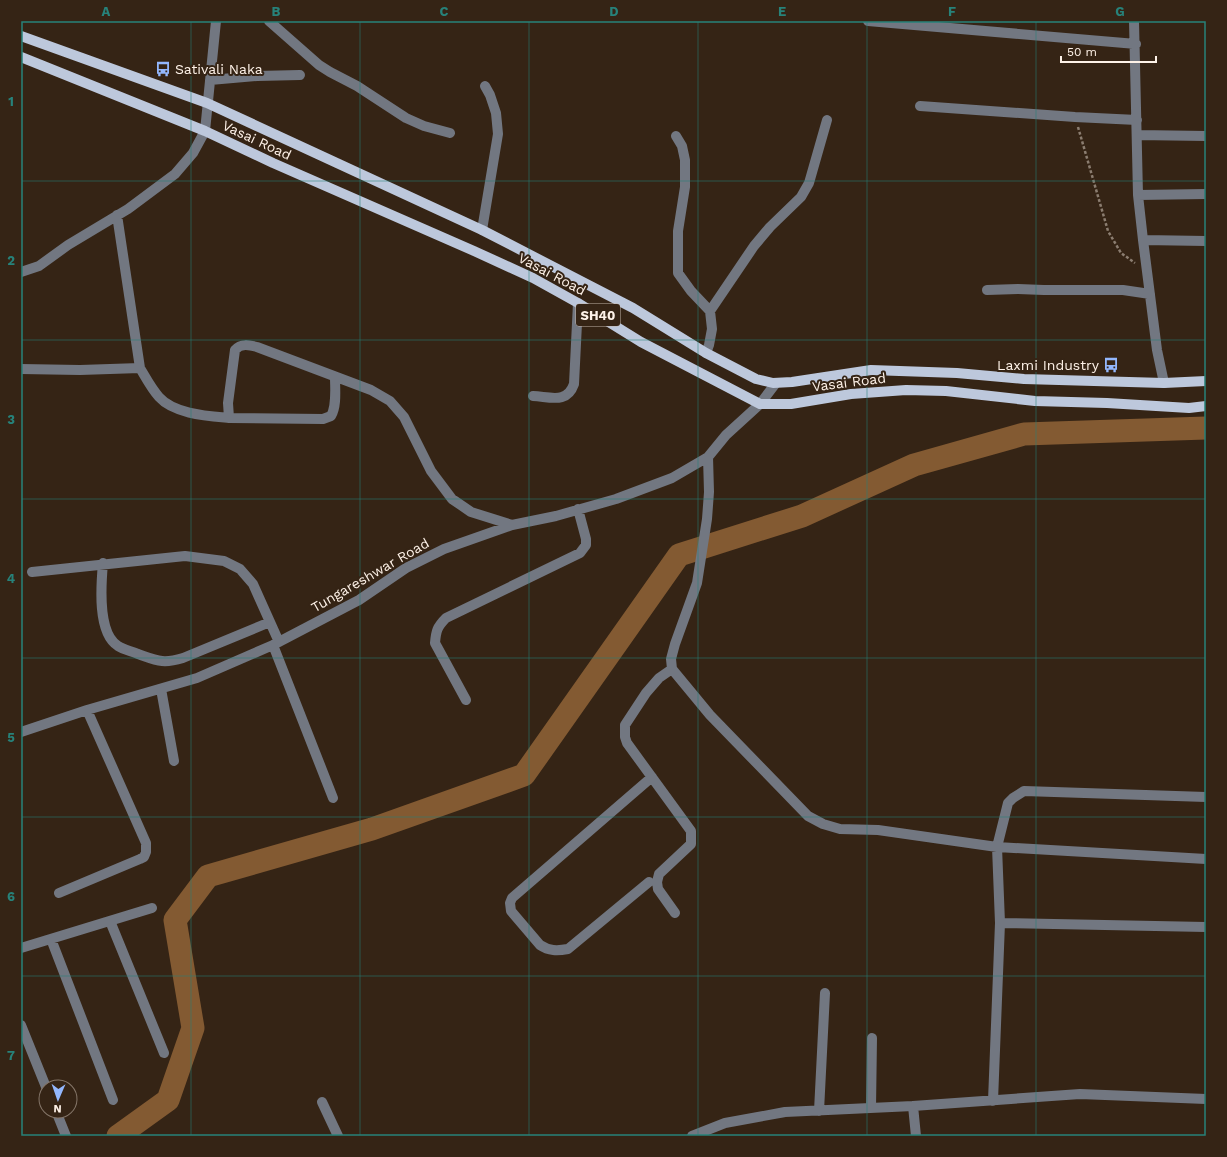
<svg xmlns="http://www.w3.org/2000/svg" width="1227" height="1157" font-family="'Work Sans',sans-serif">
<style>
.lines{fill:none;stroke-linecap:round;stroke-linejoin:round}
.river{stroke:#835a32;stroke-width:23}
.path{stroke:#8b7d70;stroke-width:2.5;stroke-dasharray:3 2;stroke-linecap:butt}
.minor{stroke:#727781;stroke-width:10}
.major{stroke:#bdc8dc;stroke-width:10}
.grid{fill:none;stroke:#27827a;stroke-width:1;stroke-opacity:0.55}
.labels{text-anchor:middle;dominant-baseline:central;stroke-width:4;stroke-linejoin:round;paint-order:stroke}
.shield{fill:#352415;stroke:#c2b4a9;stroke-width:1}
.shield-label{font-size:13px;font-weight:bold;fill:#fef2e8}
.poi-label{font-size:14px;fill:#fef2e8;stroke:#352415;text-anchor:start}
.street-label{font-size:14px;fill:#fef2e8;stroke:#352415}
.neatline{fill:none;stroke:#27827a;stroke-width:1.5}
.grid-label{font-size:13px;text-anchor:middle;font-weight:bold;fill:#27827a}
</style>
<rect width="100%" height="100%" fill="#352415"/>
<g class="lines">
<!-- river -->
<path class="river" d="M118,1136L168,1100L193,1028L175,920L208,876L372,829L524,775L679,555L802,516L914,465L1024,434L1206,428"/>
<!-- path -->
<path class="path" d="M1078,127L1108,231L1121,253L1135,263"/>
<!-- minor -->
<path class="minor" d="M269,21L319,65L330,72L357,86L406,118L424,126L450,133
M868,21L1136,44
M1134,21L1138,195L1143,240
M210,80L257,76L300,75
M920,106L1075,117L1137,120
M1137,135L1206,136
M676,136L682,146L685,160V187L678,231V273L691,291L710,311L712,329L709,345L706,353
M1138,195L1206,194
M117,215L140,368C146,378 151,388 159,397C174,414 208,416 229,418L228,403L235,350C241,343 249,345 257,347L371,390L390,401L404,417L431,471L452,499L471,512L512,525
M482,230L498,134L496,113L490,95L485,86
M21,272L39,266L68,245L128,209L175,174L193,153L205,131L216,21
M987,290L1018,289L1044,290H1123L1150,294
M710,311L754,246L770,227L801,197L809,183L827,120
M21,369L80,370L140,368
M1164,383L1157,350L1143,240L1206,241
M533,396C551,397 567,404 574,384L578,303
M229,418L323,419L331,416C337,406 335,389 335,377
M708,457L709,492L707,519L697,583L675,644L671,659L672,669L710,715L808,816L823,824L840,829L878,830L997,847L1206,859
M103,563C101,585 97,633 118,646C124,650 132,651 138,654C158,661 163,664 183,658L270,622
M32,572L185,556L224,561L240,569L253,584L279,642
M273,645L333,798
M672,669L659,678L646,693L625,725V737L627,743L691,831V844L659,874L657,882L658,889L675,913
M161,689L174,761
M466,700L435,643C436,631 437,627 446,618L580,553L586,545V539L578,509
M21,732L87,710L197,678L273,645L359,600L406,568L444,549L512,525L556,516L616,499L672,478L708,457L726,435L760,404L776,383
M649,882L568,949C557,951 549,951 540,945L511,911L510,903L512,898L652,777
M59,893L140,859L144,857L146,852V843L87,710
M110,921L164,1053
M1000,923L1206,927
M51,939L113,1100
M21,948L152,908
M21,1025L46,1087
M993,1101L1000,923L997,847L1008,803L1013,798L1024,791L1206,797
M322,1102L338,1136
M913,1106L916,1136
M871,1108L872,1038
M56,1111L66,1136
M819,1111L825,993
M692,1136L725,1123L785,1112L913,1106L1080,1094L1206,1099"/>
<!-- major -->
<path class="major" d="M21,36L207,103L482,230L633,308L706,353L756,379L773,383L792,382L871,370L957,373L1024,379L1164,383L1206,381
M21,57L205,131L273,163L474,251L533,278L578,303L641,342L760,404H791L851,394L906,390L946,391L1035,401L1107,403L1189,408L1206,406"/>
</g>
<!-- grid -->
<path class="grid" d="M191,21V1136M360,21V1136M529,21V1136M698,21V1136M867,21V1136M1036,21V1136M21,181H1206M21,340H1206M21,499H1206M21,658H1206M21,817H1206M21,976H1206"/>
<!-- icons -->
<defs>
<g id="bus-bare" transform="scale(1.2)"><path d="M-5-6H5V4H4V6H2V4H-2V6H-4V4H-5ZM-3.5-4V0h7V-4ZM-3.5 1.2v1.5H-2V1.2ZM2 1.2v1.5H3.5V1.2Z" fill="#93b7fd" stroke="#352415" stroke-width="2.5" paint-order="stroke"/></g>
</defs>
<g fill-rule="evenodd">
<use href="#bus-bare" x="163" y="69"/>
<use href="#bus-bare" x="1111" y="365"/>
</g>
<g class="labels">
<!-- shield labels -->
<rect class="shield" x="576" y="304" width="44" height="22" rx="3"/>
<g class="shield-label">
<text x="598" y="315">SH40</text>
</g>
<!-- poi labels -->
<g class="poi-label">
<text x="175" y="69">Sativali Naka</text>
<text x="1099" y="365" text-anchor="end">Laxmi Industry</text>
</g>
<!-- street labels -->
<g class="street-label">
<text transform="translate(257 140) rotate(25)">Vasai Road</text>
<text transform="translate(552 274) rotate(28)">Vasai Road</text>
<text transform="translate(849 382) rotate(-7)">Vasai Road</text>
<text transform="translate(370 575) rotate(-30)">Tungareshwar Road</text>
</g>
</g>
<!-- border -->
<rect width="1227" height="1157" fill="none" stroke="#352415" stroke-width="44"/>
<!-- north arrow -->
<g transform="translate(58 1099) rotate(182)"><circle r="19" fill="#352415" stroke="#857669"/>
<path d="M0-3L7 15L0 10L-7 15Z" fill="#93b7fd"/>
<text y="-6" font-size="11" font-weight="bold" text-anchor="middle" fill="#fef2e8">N</text>
</g>
<!-- scale -->
<path d="M1061 56v6h95v-6" fill="none" stroke="#fef2e8" stroke-width="2"/>
<text x="1067" y="56" font-size="12" fill="#fef2e8" stroke="#352415" stroke-width="3" paint-order="stroke">50 m</text>
<rect x="22" y="22" width="1183" height="1113" class="neatline"/>
<g class="grid-label">
<text x="106" y="16">A</text>
<text x="276" y="16">B</text>
<text x="444" y="16">C</text>
<text x="614" y="16">D</text>
<text x="782" y="16">E</text>
<text x="952" y="16">F</text>
<text x="1120" y="16">G</text>
<text x="11" y="106">1</text>
<text x="11" y="265">2</text>
<text x="11" y="424">3</text>
<text x="11" y="583">4</text>
<text x="11" y="742">5</text>
<text x="11" y="901">6</text>
<text x="11" y="1060">7</text>
</g>
</svg>
